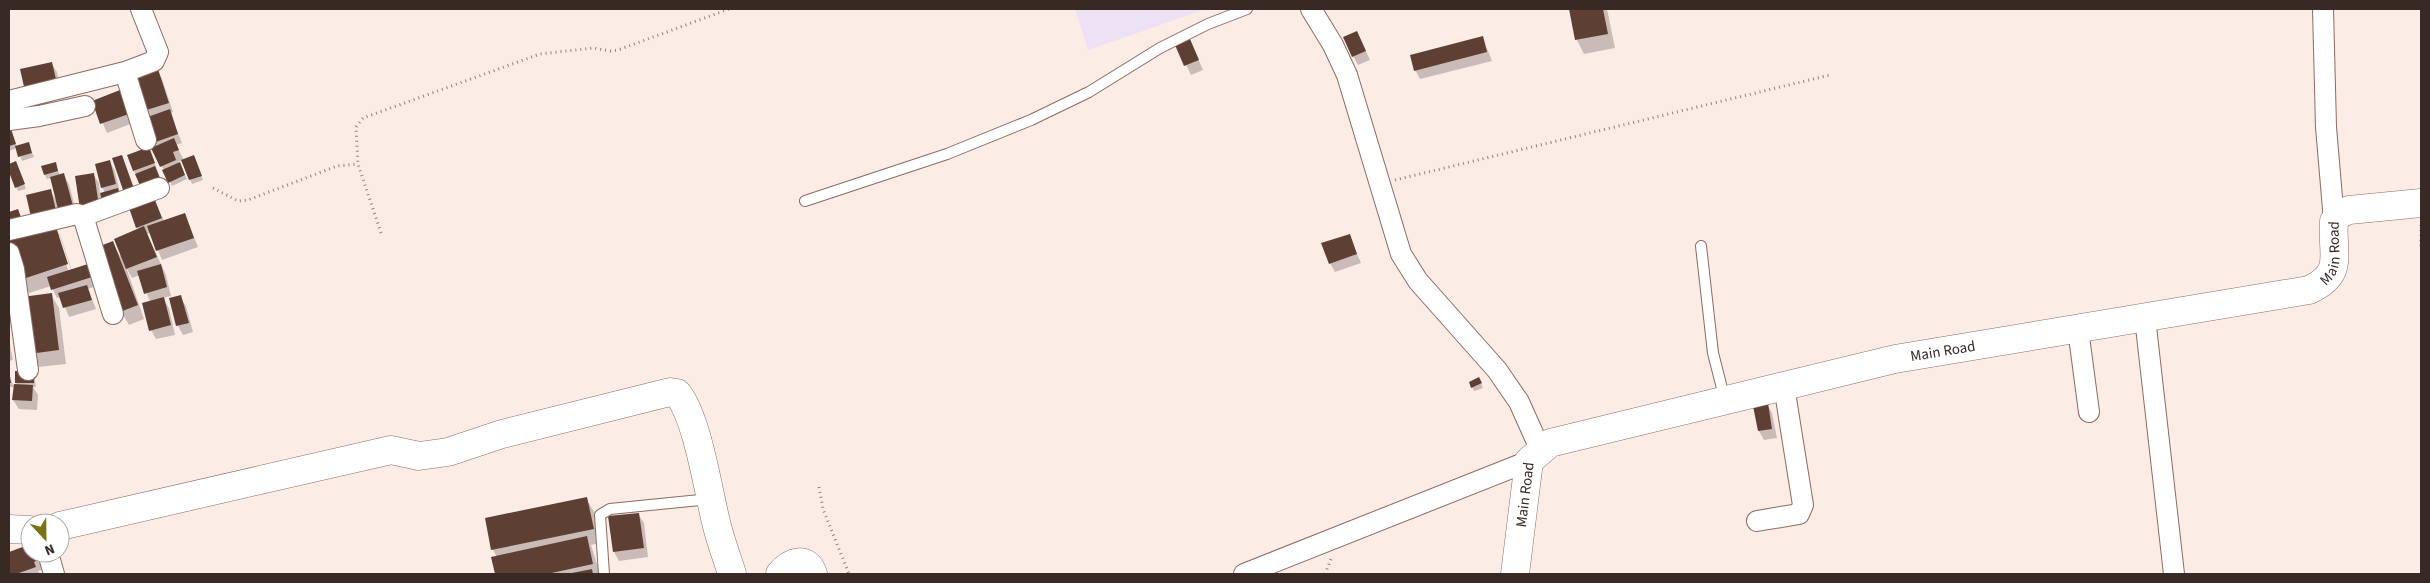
<svg xmlns="http://www.w3.org/2000/svg" width="2430" height="583" font-family="'Source Sans 3',sans-serif">
<style>
.education{fill:#ede1f5}
.shadow{fill:#0003;fill-rule:evenodd}
.building{fill:#5e3f33}
.lines{fill:none;stroke-linecap:round;stroke-linejoin:round}
.lane-casing{stroke:#8d6b5f;stroke-width:12}
.street-casing{stroke:#8d6b5f;stroke-width:22}
.secondary-casing{stroke:#8d6b5f;stroke-width:29}
.path{stroke:#91827c;stroke-width:3;stroke-dasharray:1 4;stroke-linecap:butt}
.lane{stroke:#fff;stroke-width:10}
.street{stroke:#fff;stroke-width:20}
.secondary{stroke:#fff;stroke-width:28}
.labels{text-anchor:middle;dominant-baseline:central;stroke-width:5;stroke-linejoin:round;paint-order:stroke}
.street-label{font-size:15px;fill:#382924;stroke:#fff}
</style>
<rect width="100%" height="100%" fill="#fcece6"/>
<!-- education -->
<path class="education" d="M1075,9H1206L1088,50Z"/>
<!-- shadow -->
<path class="shadow" d="M1571,9H1607L1615,48L1584,54L1577,40Z
M1357,32L1370,60L1358,65L1353,56Z
M1483,38L1492,61L1420,79L1415,70Z
M1177,46L1194,49L1203,70L1191,75Z
M51,63L57,72L61,93L32,100Z
M157,70L162,79L173,112L170,113L182,143L176,145L184,160L196,161L203,180L192,184L182,160L178,162L187,179L172,186L153,149L141,111Z
M120,91L133,123L107,133L93,101Z
M9,124L17,147L28,144L34,157L22,161L17,148L9,151Z
M149,148L165,190L152,195L164,221L185,214L198,247L162,260L151,233L147,234L166,275L171,296L163,298L169,308L175,335L156,339L151,330L150,302L140,275L132,278L126,267L144,319L129,325L121,311L113,243L120,256L139,230L137,227L148,199L134,171Z
M122,156L138,199L130,201Z
M9,160L11,165L18,167L26,189L18,191L9,168Z
M110,162L115,171L120,193L101,198L104,215L87,218L93,174L99,183L100,194L105,193L102,187Z
M55,163L60,175H63L69,184L77,215L57,205L60,220L52,222L61,237L72,271L88,266L96,286L88,289L96,309L69,317L61,297L57,298L51,286L29,293L22,279L9,240V238L46,225L50,190L57,202L51,178L47,179L45,175ZM57,236H60L71,270H68Z
M1349,235L1361,263L1335,272L1330,263Z
M51,295L59,308L66,364L38,367L30,353Z
M180,297L186,306L193,332L183,335L178,326Z
M9,340L13,360L9,361Z
M34,373L36,387H33L38,395L37,410L19,409L13,400L15,387H9V374L13,385H17L16,383Z
M1481,383L1483,388L1474,391L1472,387Z
M1767,404L1772,413L1777,438L1764,440L1759,431L1755,407Z
M586,498L594,512L601,543L591,545L600,574H496L493,558L497,557L493,550L487,519Z
M638,514L644,523L648,557L619,561L614,552Z
M28,546L30,553H41L47,568L38,571L40,574H9V553Z"/>
<!-- building -->
<path class="building" d="M1569,9H1603L1608,34L1575,40Z
M1357,31L1366,51L1352,57L1343,37Z
M1483,36L1487,52L1414,71L1410,55Z
M1190,39L1199,60L1184,66L1175,45Z
M52,62L57,84L25,91L20,69Z
M158,69L169,103L140,112L129,78Z
M120,90L129,114L100,124L92,101Z
M170,109L178,134L150,144L142,119Z
M9,123L16,144L9,146Z
M174,138L179,150L173,152L176,160L160,167L151,148Z
M29,142L32,153L18,157L15,146Z
M149,147L155,163L133,171L127,155Z
M122,155L134,189L124,193L112,158Z
M194,155L202,176L189,180L181,160Z
M110,160L116,184L101,188L95,164Z
M16,161L25,184L15,188L9,172V164Z
M56,162L58,171L44,175L41,166Z
M180,162L185,175L168,183L162,170Z
M155,166L161,181L141,188L135,174Z
M64,173L73,206L58,209L50,177Z
M94,173L99,206L80,209L75,176Z
M118,188L121,199L103,204L100,193Z
M51,189L56,211L31,217L26,195Z
M153,195L162,218L136,228L128,205Z
M18,209L23,223L9,228V212Z
M185,213L194,238L156,251L147,226Z
M54,221L68,264L20,280L9,244V236Z
M144,226L157,257L126,269L114,239Z
M1350,234L1357,254L1329,264L1321,243Z
M113,241L138,305L120,312L95,248Z
M88,264L92,277L51,290L47,277Z
M161,264L167,287L144,294L137,271Z
M87,285L92,300L63,308L58,293Z
M52,293L59,350L29,354L22,297Z
M181,295L189,323L176,326L169,298Z
M164,297L171,325L149,331L142,303Z
M9,370L11,383H9Z
M15,371H34V383H15Z
M1479,377L1482,383L1471,388L1469,382Z
M14,384L33,385L32,401L12,400Z
M1768,403L1772,429L1758,431L1753,406Z
M587,497L594,529L491,550L485,518Z
M639,513L644,548L613,552L608,516Z
M587,536L593,564L547,574H495L491,557Z
M28,545L30,553H41L43,558L34,562L36,567L16,574H9V552Z
M592,569L593,574H573L572,573Z"/>
<g class="lines">
<!-- lane casing -->
<g class="lane-casing">
<path id="lane" d="M805,201L947,154L1031,120L1089,92L1160,48L1208,24L1247,9
M1701,246L1713,353L1725,400
M604,574L600,515L610,509L710,499"/>
</g>
<!-- street casing -->
<g class="street-casing">
<path id="street" d="M1311,9L1333,45L1347,75L1401,254L1418,281L1497,370L1519,402L1541,451
M2323,9L2326,127L2334,221
M125,72L146,140
M9,101L125,72L154,61L158,52L141,9
M9,120L39,116L85,106
M83,216L159,188
M9,230L77,214L83,216L113,314
M9,253L14,269L28,370
M2145,318L2174,574
M2078,329L2089,412
M1757,521L1799,514L1803,505L1784,386
M48,553L54,574
M1244,574L1529,461"/>
</g>
<!-- secondary casing -->
<g class="secondary-casing">
<g id="secondary">
<path d="M60,526L391,450L419,456L448,452L502,434L670,392L677,393C697,416 708,490 716,522C720,540 727,557 732,574"/>
<path d="M9,529L30,530"/>
<path d="M780,574C790,562 807,555 813,574"/>
<path id="s1" d="M1515,574L1529,461L1550,443L1895,359L2309,290C2346,273 2331,254 2334,221L2340,214L2349,210L2421,203"/>
</g>
</g>
<!-- path -->
<path class="path" d="M1395,180L1830,75
M213,188L238,201L248,200L337,166L358,164
M2421,225V247
M381,233L358,164L356,127L363,118L540,54L593,48L611,51L618,50L729,9
M819,487L823,509L849,574
M1325,574L1331,559"/>
<!-- lane -->
<use href="#lane" class="lane"/>
<!-- street -->
<use href="#street" class="street"/>
<!-- secondary -->
<use href="#secondary" class="secondary"/>
</g>
<g class="labels">
<!-- street labels -->
<g class="street-label">
<text stroke="none"><textPath href="#s1" startOffset="964">Main Road</textPath></text>
<text stroke="none"><textPath href="#s1" startOffset="545">Main Road</textPath></text>
<text stroke="none"><textPath href="#s1" startOffset="80">Main Road</textPath></text>
</g>
</g>
<!-- border -->
<rect width="2430" height="583" fill="none" stroke="#382924" stroke-width="20"/>
<!-- north arrow -->
<g transform="translate(45 538) rotate(158)"><circle r="24" fill="#ffffff" stroke="#afa9a7"/>
<path d="M0-4L9 19L0 12L-9 19Z" fill="#797112"/>
<text y="-8" font-size="14" font-weight="bold" text-anchor="middle" fill="#382924">N</text>
</g>
</svg>
